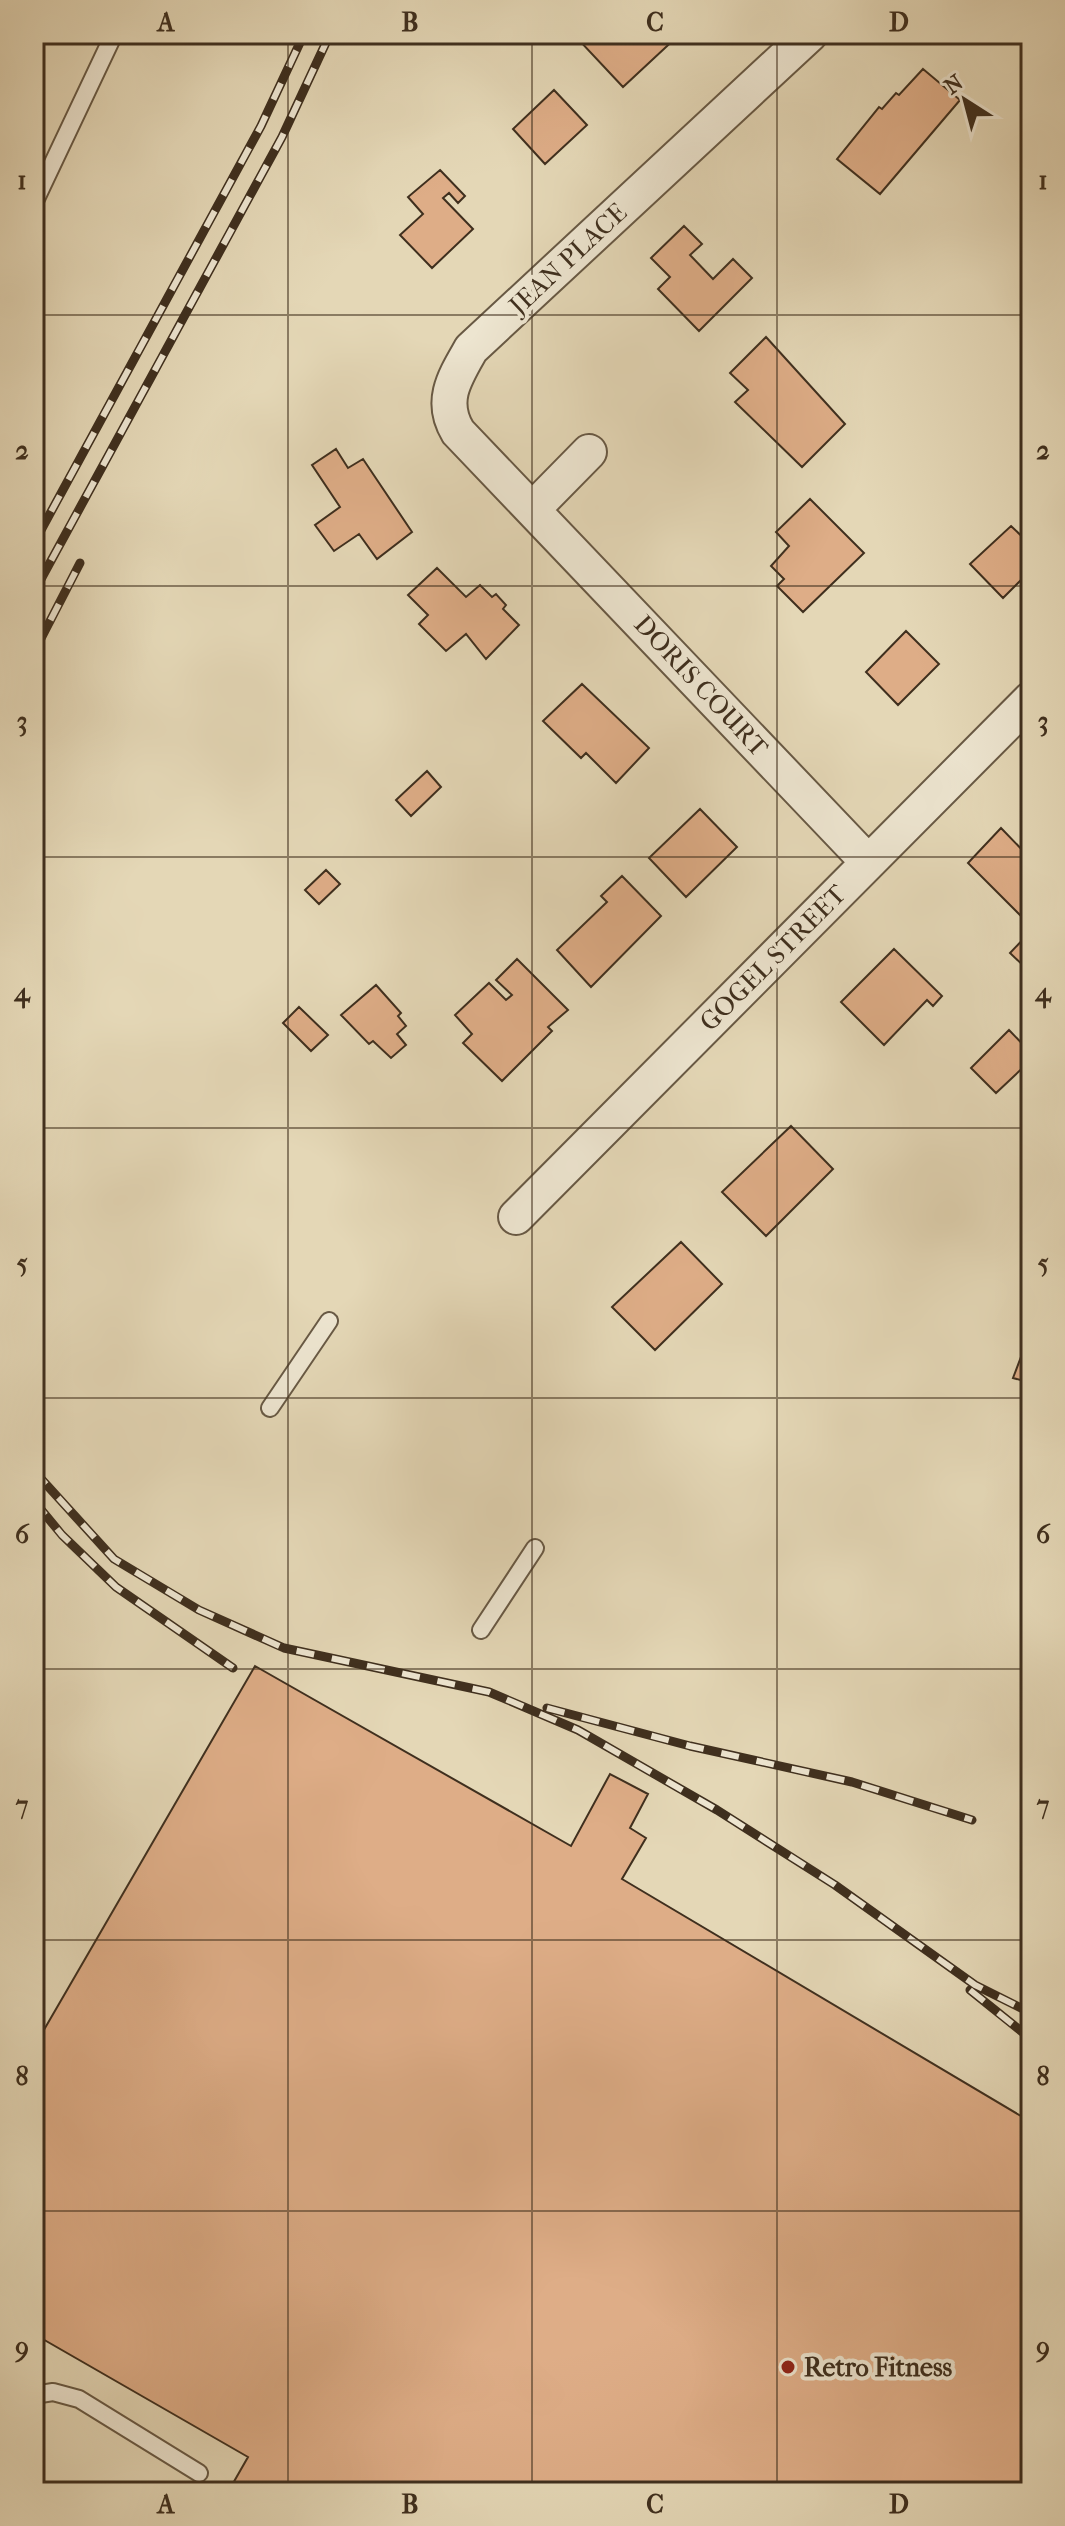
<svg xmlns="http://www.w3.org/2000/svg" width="1065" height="2526" font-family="'IM FELL French Canon',serif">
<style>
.building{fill:#dead87;stroke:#3f2f1e;stroke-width:2}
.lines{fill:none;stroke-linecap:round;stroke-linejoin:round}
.lane-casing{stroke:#685944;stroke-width:20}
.street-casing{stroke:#685944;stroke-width:38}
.lane{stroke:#ede5d0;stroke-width:16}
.street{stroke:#ede5d0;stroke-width:34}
.rail-casing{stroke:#3f2f1e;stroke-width:9}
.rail{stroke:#ede5d0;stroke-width:6;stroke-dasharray:18;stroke-linecap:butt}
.grid{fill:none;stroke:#3f2f1e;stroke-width:2;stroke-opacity:0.55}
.poi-dot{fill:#8f2418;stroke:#ede5d0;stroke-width:3}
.labels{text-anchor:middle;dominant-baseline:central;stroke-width:8;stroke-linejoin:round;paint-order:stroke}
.street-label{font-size:26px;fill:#3f2f1e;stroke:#ede5d0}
.poi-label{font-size:26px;font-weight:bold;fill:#3f2f1e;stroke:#ede5d0;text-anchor:start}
.neatline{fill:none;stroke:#3f2f1e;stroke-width:3}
.grid-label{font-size:26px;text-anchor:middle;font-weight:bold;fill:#3f2f1e}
</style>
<rect width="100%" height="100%" fill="#e4d7b6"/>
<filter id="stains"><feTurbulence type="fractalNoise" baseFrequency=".0025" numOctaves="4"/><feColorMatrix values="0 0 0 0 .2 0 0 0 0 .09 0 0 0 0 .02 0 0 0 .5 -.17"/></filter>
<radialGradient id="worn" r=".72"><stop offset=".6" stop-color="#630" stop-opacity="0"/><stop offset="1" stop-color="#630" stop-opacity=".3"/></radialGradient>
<!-- building -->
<path class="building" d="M580,34H680L623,87L576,37Z
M923,69L960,100L880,194L837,159L879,107L882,109L896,93L899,95Z
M554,90L587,125L545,164L513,129Z
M440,170L465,196L458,203L449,193L443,198L473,229L432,268L400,235L423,214L408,197Z
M684,226L702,244L690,255L713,279L733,259L752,278L699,331L658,289L670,277L651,258Z
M766,337L845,424L802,467L735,402L748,390L730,373Z
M336,449L348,468L363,459L412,532L377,559L359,534L334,551L315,525L340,507L312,465Z
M810,499L864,553L803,612L777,586L784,579L771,566L789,546L776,532Z
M1011,526L1031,545V570L1003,598L970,564Z
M437,568L466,597L480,585L492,597L496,594L506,605L503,609L519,625L486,659L466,634L446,651L419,624L428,615L408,595Z
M906,631L939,664L898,705L866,672Z
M582,684L649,748L616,783L586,753L581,758L543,721Z
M427,771L441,787L411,816L396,800Z
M700,809L737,847L686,897L649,858Z
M1001,828L1031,859V906L1021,916L968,863Z
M326,870L340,884L319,904L305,890Z
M622,876L661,916L591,987L557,950L607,902L601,896Z
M1031,931V973L1010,953Z
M894,949L942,996L933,1006L927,1000L884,1045L841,1002Z
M517,959L568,1010L548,1027L552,1031L502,1081L463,1043L472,1034L455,1015L489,983L506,1000L512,995L496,980Z
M376,985L401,1013L398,1016L406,1026L397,1034L406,1045L391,1058L373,1041L369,1044L341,1015Z
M299,1007L328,1035L311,1051L283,1023Z
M1009,1030L1031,1053V1060L996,1093L971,1068Z
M791,1126L833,1169L766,1236L722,1192Z
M681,1242L722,1284L655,1350L612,1307Z
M1024,1349L1031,1351V1383L1013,1378Z
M1031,1414V1446L1022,1444Z
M255,1666L571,1846L610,1774L648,1794L630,1828L646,1838L622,1879L1031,2122V2492H228L248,2457L34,2334V2047Z"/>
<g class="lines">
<!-- lane casing -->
<g class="lane-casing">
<path id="lane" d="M34,203L114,34
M270,1408L329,1321
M481,1630L535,1548
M34,2395L53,2392L79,2399L199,2473"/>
</g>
<!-- street casing -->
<g class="street-casing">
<path id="street" d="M810,34L471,349C455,377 439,401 458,432L868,862
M533,509L589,452
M516,1217L1031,699"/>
</g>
<!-- lane -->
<use href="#lane" class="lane"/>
<!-- street -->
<use href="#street" class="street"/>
<!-- rail casing -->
<g class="rail-casing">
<path id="rail" d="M34,543L261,126L304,34
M34,592L282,137L330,34
M34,652L80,563
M34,1471L114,1559L199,1610L284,1648L489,1692L578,1730L717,1810L835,1885L975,1985L1031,2013
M34,1501L62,1535L116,1587L233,1668
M547,1708L690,1746L852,1782L972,1820
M970,1990L1031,2039"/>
</g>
<!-- rail -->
<use href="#rail" class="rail"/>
</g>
<!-- grid -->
<path class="grid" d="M288,34V2492M532,34V2492M777,34V2492M34,315H1031M34,586H1031M34,857H1031M34,1128H1031M34,1398H1031M34,1669H1031M34,1940H1031M34,2211H1031"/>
<!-- markers -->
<circle class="poi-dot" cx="788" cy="2367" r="8"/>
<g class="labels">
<!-- street labels -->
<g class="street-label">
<text transform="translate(568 259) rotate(-43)">JEAN PLACE</text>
<text transform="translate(701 686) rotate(47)">DORIS COURT</text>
<text transform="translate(773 958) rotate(-45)">GOGEL STREET</text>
</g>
<!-- poi labels -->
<g class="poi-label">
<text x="804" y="2367">Retro Fitness</text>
</g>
</g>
<!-- margin -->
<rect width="1065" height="2526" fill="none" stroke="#e4d7b6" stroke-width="88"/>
<!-- north arrow -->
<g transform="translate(965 100) rotate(324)" stroke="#ede5d0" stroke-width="6" paint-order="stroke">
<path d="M0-6L14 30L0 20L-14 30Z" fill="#3f2f1e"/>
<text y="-12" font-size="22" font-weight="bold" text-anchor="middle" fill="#3f2f1e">N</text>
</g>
<rect x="44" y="44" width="977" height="2438" class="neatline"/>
<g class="grid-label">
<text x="166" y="31">A</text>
<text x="410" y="31">B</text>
<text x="655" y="31">C</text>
<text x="899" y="31">D</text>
<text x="22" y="189">1</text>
<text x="1043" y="189">1</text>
<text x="22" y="459">2</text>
<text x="1043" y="459">2</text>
<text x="22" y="730">3</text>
<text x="1043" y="730">3</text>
<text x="22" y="1001">4</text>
<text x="1043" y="1001">4</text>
<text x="22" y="1272">5</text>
<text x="1043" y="1272">5</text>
<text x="22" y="1543">6</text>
<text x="1043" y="1543">6</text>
<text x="22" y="1814">7</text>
<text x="1043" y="1814">7</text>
<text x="22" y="2085">8</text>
<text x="1043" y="2085">8</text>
<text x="22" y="2356">9</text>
<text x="1043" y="2356">9</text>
<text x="166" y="2513">A</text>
<text x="410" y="2513">B</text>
<text x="655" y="2513">C</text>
<text x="899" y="2513">D</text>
</g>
<rect width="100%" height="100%" filter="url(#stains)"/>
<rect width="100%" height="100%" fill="url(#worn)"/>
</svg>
